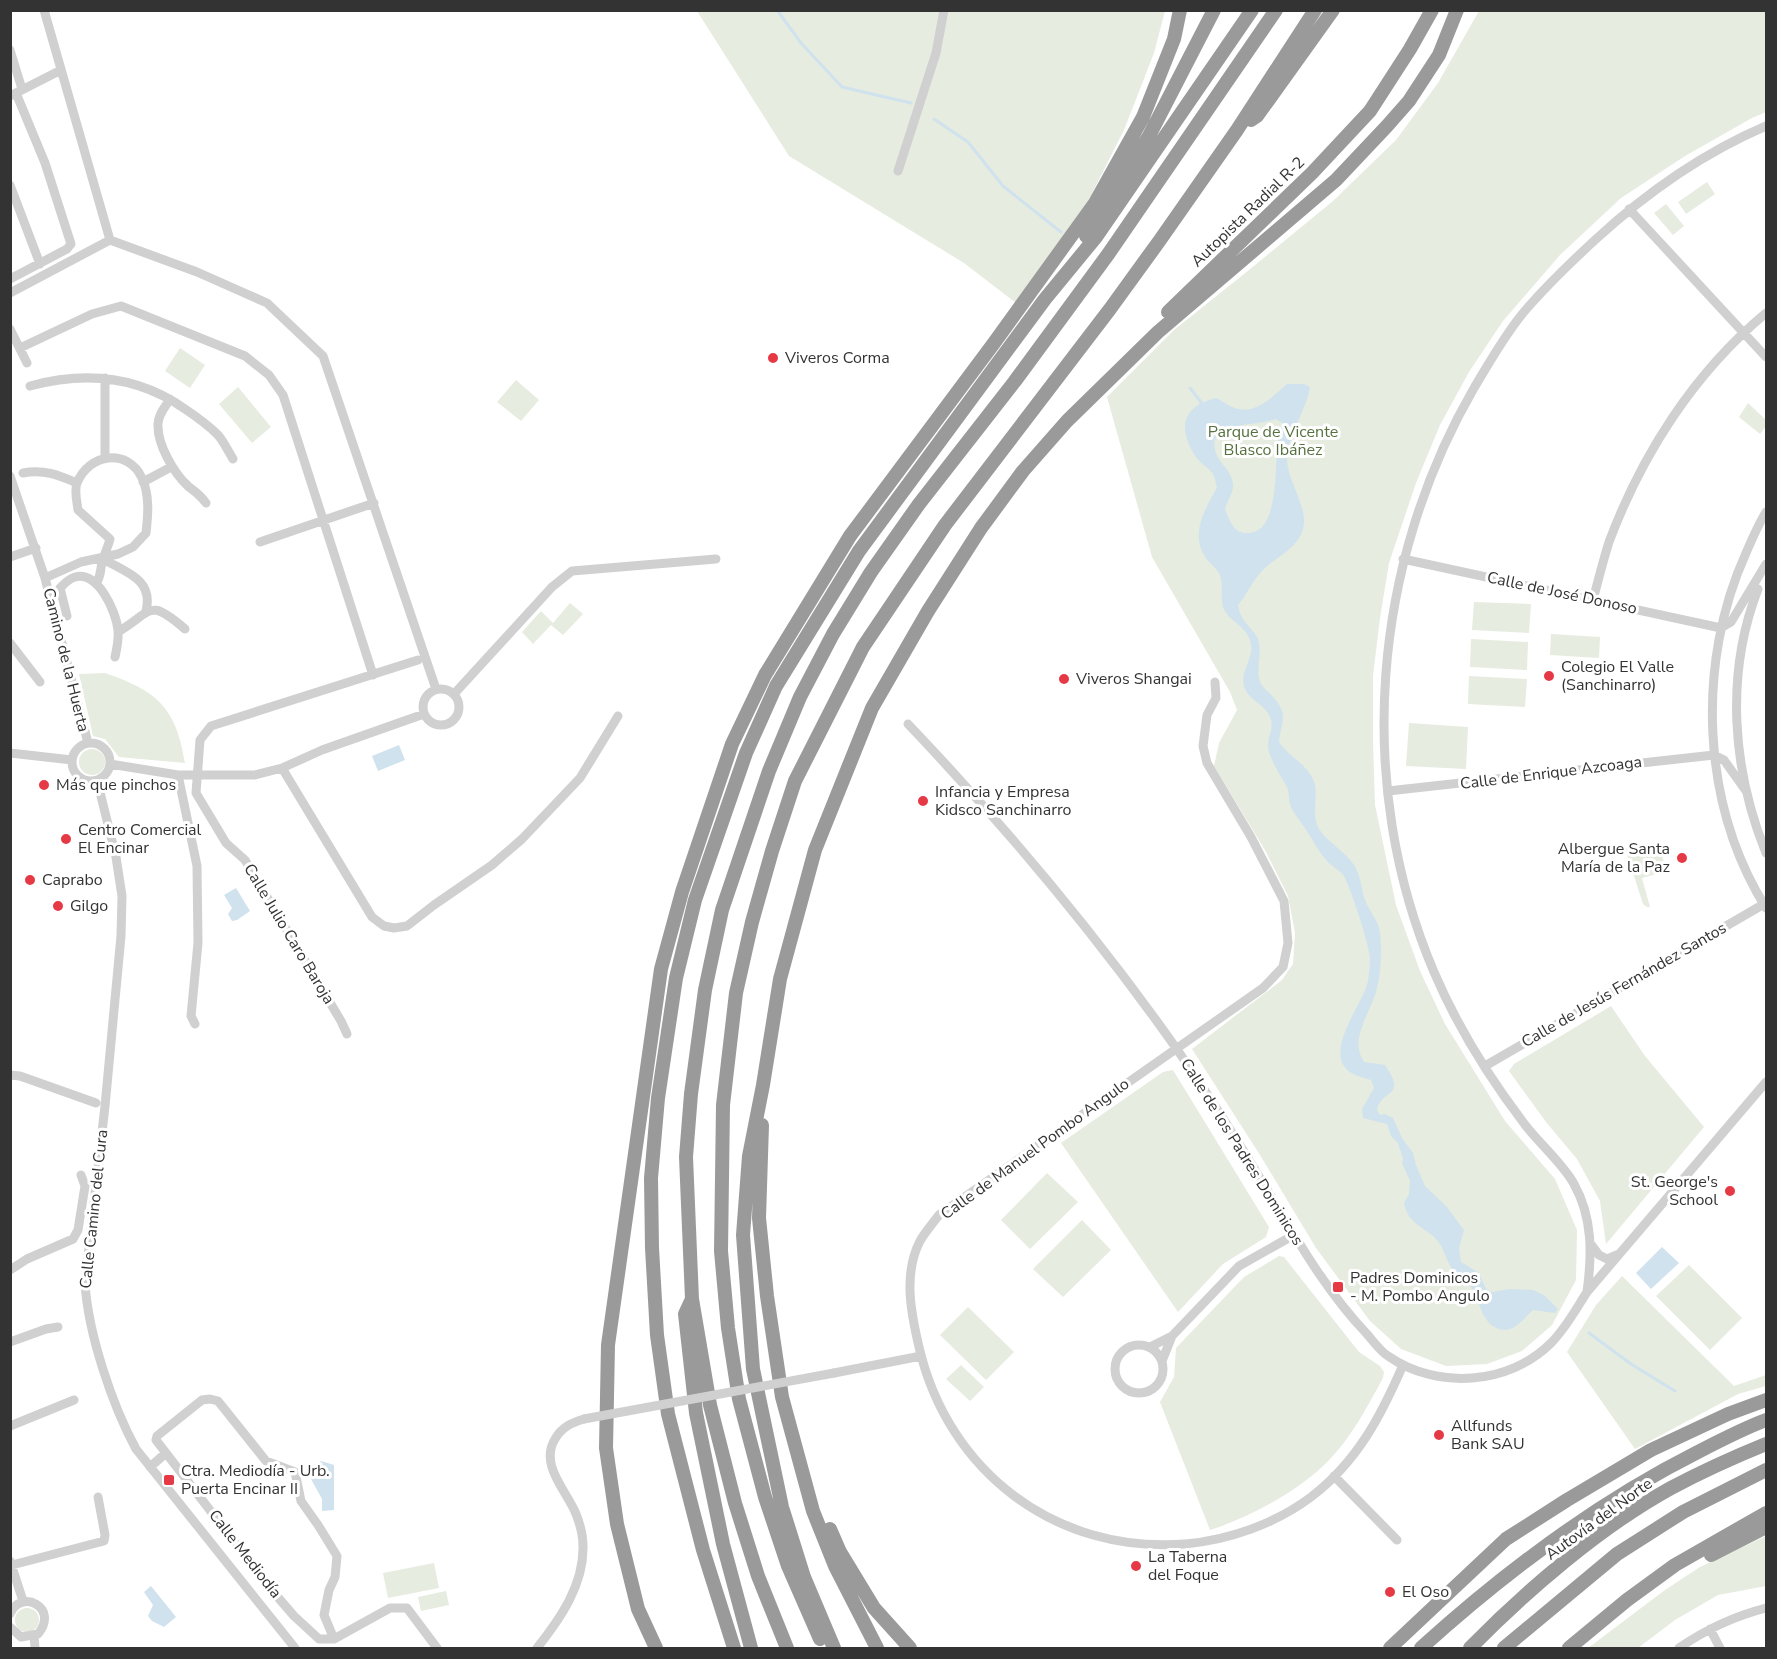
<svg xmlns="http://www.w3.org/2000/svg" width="1777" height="1659" font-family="'Nunito Sans',sans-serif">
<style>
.green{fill:#e6ecdf}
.water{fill:#cfe2ee;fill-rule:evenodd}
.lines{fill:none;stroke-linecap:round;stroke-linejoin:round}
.stream{stroke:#cfe2ee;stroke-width:3}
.minor{stroke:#d0d0d0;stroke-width:9}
.highway{stroke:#9a9a9a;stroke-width:14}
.minor-bridge{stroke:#d0d0d0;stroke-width:9}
.poi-dot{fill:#e63946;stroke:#fff;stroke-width:2}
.labels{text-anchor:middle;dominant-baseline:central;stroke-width:6;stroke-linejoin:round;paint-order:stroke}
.street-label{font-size:16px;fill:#333;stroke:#fff}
.poi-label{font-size:16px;fill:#333;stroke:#fff;text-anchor:start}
.park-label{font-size:16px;fill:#56703f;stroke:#fff}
</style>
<rect width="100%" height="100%" fill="#fff"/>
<!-- green -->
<path class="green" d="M697,11H1165L1154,53L1124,130L1080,217L1016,303L964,263L789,156Z
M1479,11H1766V112L1752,118L1685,156L1621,198L1560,255L1503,321L1469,372L1440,425L1416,483L1389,563L1380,618L1373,676V742L1375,805L1396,905L1420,971L1445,1024L1505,1121L1555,1179L1577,1230L1576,1280L1552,1325L1522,1351L1487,1364L1446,1366L1401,1349L1370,1321L1316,1248L1260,1155L1192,1049L1282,980L1293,964L1295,933L1288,896L1265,850L1214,766L1219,743L1237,710L1230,692L1152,557L1107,397L1174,330L1249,270L1333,201L1396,140L1438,83Z
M1707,182L1715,194L1686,214L1678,202Z
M1666,204L1684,226L1673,235L1654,213Z
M180,348L205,365L190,388L165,371Z
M516,380L539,400L521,421L497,402Z
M238,387L271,427L252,443L219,404Z
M1748,403L1766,420V426L1760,434L1739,417Z
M1474,602L1531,604L1529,633L1472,630Z
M570,603L583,614L563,635L551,625L533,644L522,632L541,611L553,623Z
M1551,634L1600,637L1599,658L1550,655Z
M1471,639L1528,642L1527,670L1470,667Z
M105,673C157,691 176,707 185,763L119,757L105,739L93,736L79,674Z
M1469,676L1527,679L1525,707L1468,704Z
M1409,723L1468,727L1466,769L1406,766Z
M79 762a13 13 0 1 1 26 0a13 13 0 1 1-26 0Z
M1659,847L1666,868L1663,872L1642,878L1650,907H1647L1643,904L1625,848Z
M1611,1006L1645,1056L1704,1127L1606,1244L1600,1201L1577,1159L1546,1122L1509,1071L1514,1064Z
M1173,1070L1269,1227L1266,1237L1223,1264L1178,1312L1061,1143L1163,1072Z
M1047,1173L1078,1202L1030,1249L1001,1220Z
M1082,1220L1111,1250L1063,1297L1033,1269Z
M1279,1256L1284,1257L1359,1352L1380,1366L1384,1372L1383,1378C1366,1409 1349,1442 1323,1466C1293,1494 1248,1518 1210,1530L1160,1402L1174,1377L1176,1348L1244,1277Z
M1689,1265L1742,1318L1710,1350L1656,1296Z
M1622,1276L1734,1386L1766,1375V1386L1738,1394L1635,1449L1567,1352L1596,1305Z
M968,1307L1014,1352L986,1380L940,1335Z
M961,1365L984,1387L970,1401L946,1379Z
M1766,1536V1586L1718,1595L1675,1620L1638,1648H1588L1665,1590L1700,1567Z
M434,1563L439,1588L388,1598L383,1573Z
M446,1591L449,1605L421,1611L418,1597Z
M15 1620a12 12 0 1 1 24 0a12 12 0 1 1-24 0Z"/>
<!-- water -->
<path class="water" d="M1287,384H1304L1310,387C1306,411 1289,433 1287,457C1286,476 1303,500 1304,519C1305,546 1277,555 1262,571C1252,581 1247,595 1238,605C1241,622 1249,624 1257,637C1264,652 1254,670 1261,684C1264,689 1270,693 1274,698C1289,715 1281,722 1279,742C1288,756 1306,764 1313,779C1320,794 1310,813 1319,829C1328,843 1345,851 1354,865C1361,875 1361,889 1365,900C1369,911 1379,921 1380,933C1382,950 1381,972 1377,988C1372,1011 1348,1039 1364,1062L1385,1065C1408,1098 1381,1089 1377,1110L1380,1115L1385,1114L1393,1118L1402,1138L1413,1153L1416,1165L1425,1186L1447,1207L1464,1230L1459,1248L1461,1262L1479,1273L1486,1289L1492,1292L1510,1289L1533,1290L1544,1295L1558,1309L1555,1313L1533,1310C1523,1319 1513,1334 1499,1329C1479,1322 1481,1298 1469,1284C1465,1279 1459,1277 1455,1272C1446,1263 1445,1249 1437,1240C1423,1225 1409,1226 1404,1203L1409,1194L1410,1181L1402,1163L1403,1159L1398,1143L1391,1136L1387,1124L1363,1118L1362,1109L1374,1088L1371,1080C1364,1078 1356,1076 1350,1072C1322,1052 1363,1005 1368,981C1369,974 1370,965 1370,958C1369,944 1351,889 1344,876C1340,870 1332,867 1327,861C1317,850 1311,836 1302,824C1299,819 1294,814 1292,809C1288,802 1290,795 1287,787C1282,777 1274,767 1270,755C1264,739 1274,733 1271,720C1268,705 1248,701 1244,686C1239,668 1260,655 1247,634C1241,624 1227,619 1223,607C1220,597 1224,585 1220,576C1217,567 1208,563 1204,555C1191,533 1205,508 1217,488C1216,484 1215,478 1213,474C1208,467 1198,462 1194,454C1177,426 1184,406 1216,398C1221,400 1224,403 1228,405C1252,419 1271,398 1287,384ZM1276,419L1282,423C1279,433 1277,442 1277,451C1275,471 1278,532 1249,533C1233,534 1230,521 1225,509C1227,502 1233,493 1233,486C1233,466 1211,463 1215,439C1239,419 1251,427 1276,419Z
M399,745L405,760L378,771L372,756Z
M236,888L250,911L237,920L232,921L228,914L232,908L224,895Z
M1662,1247L1679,1263L1651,1289L1636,1273Z
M321,1461L334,1465V1510L322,1511V1499L306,1470Z
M151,1586L176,1617L164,1627L152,1621L148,1616L153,1605L144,1592Z"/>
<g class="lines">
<!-- stream -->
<path class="stream" d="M777,10L801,43L842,87L911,103
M934,119L968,142L1003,186L1061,232
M1190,388L1201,402V406
M1589,1333L1631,1364L1675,1391"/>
<!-- minor -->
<path class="minor" d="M44,10L110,240
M10,50L22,89
M10,96L61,70
M898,171L936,53L944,10
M10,185L40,264
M1629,209L1766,357
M110,240L197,272L267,303L323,356L436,689
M10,279L67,249L71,244L45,163L16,93
M10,293L110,240
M10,329L27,363
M20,348L92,314L121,306L245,356L269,375L283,395L373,675
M105,378V457
M30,386C85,371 138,376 185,409C197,417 208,425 218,435C224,442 228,451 233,459
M170,399C165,407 158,415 158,424C157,444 174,474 189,487C196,492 201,496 206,503
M23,473C44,469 58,475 77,483
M10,476L45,578L88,743
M143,482L171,467
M1766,512C1758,525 1752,539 1746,553C1696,663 1701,804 1766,908
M260,542L374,503
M10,557L36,548
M103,559C125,572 154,579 146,611
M1403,559L1721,628L1731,622L1766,564
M45,578L81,562L118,554L133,547L146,533C148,515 150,496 142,478C128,448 89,453 77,483C74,490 77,502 78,510L110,539C108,547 105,552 103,559C99,570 103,572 96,584
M1758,589C1725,674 1732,769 1766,853
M1593,600C1598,581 1603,561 1609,542C1642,454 1694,373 1766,313
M67,616L60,588C64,584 68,579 75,577C98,571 116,611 118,630C119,639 117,648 115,657
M118,632C153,611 148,597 185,629
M10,643L40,682
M1215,682L1216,698L1207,715L1203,746L1207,763L1251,837L1284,901L1288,943L1283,967L1263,988L939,1215C933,1223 925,1232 920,1241C903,1274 911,1313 919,1347C948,1472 1056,1554 1185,1544C1229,1540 1275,1524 1311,1497C1357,1462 1381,1416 1403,1365
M423 707a18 18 0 1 1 36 0a18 18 0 1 1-36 0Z
M454,694L552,587L572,571L716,559
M908,724C1005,826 1095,933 1176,1048C1209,1095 1240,1144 1269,1193C1299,1243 1327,1292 1367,1334C1373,1341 1380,1351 1388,1356C1437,1390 1509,1385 1551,1343C1566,1328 1576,1309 1587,1292L1766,1082
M72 762a19 19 0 1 1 38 0a19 19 0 1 1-38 0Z
M10,753L72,760
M110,764L178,775H255L282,768L322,750L424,714
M282,768L372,917L384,926L394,928L407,926L434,905L492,865L522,839L580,778L618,716
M178,775L197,866L198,943L191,1016L195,1024
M97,780L116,857L122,896L121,936L105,1106L85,1283C88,1333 112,1405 136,1449L295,1648
M1388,791L1714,755L1724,760L1746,791
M347,1034L341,1021L245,860L226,843L196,793L200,740L211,726L418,660
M1485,1066L1764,904
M10,1075L20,1076L96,1103
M1590,1243L1599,1255L1607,1259L1616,1255
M10,1270L27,1259L73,1239L78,1230L85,1186L81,1175
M1587,1292C1592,1255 1593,1218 1574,1184C1564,1165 1540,1144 1526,1126C1490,1079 1457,1026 1434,972C1354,784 1372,564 1474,388C1489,363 1504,336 1523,313C1545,287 1570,263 1595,240C1646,193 1703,153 1766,126
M10,1342L46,1329L58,1327
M1115 1369a24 24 0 1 1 48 0a24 24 0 1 1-48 0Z
M1150,1347L1172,1336L1239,1266L1294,1235
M1162,1361L1172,1336
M834,1373L921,1356
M10,1426L74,1400
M166,1453L156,1440L157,1436L202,1400L210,1399L218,1401L266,1461L295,1472L301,1501L318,1525L337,1556L335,1577L329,1590L324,1615L334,1639
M150,1467L166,1453L269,1587L294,1616L319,1639H334L390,1608H407L437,1648
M1334,1476L1397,1540
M10,1561L23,1601
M12,1565L104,1541L105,1535L98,1497
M10,1614C20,1588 60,1607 38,1634L21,1637L10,1627
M1710,1629L1720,1648
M34,1635L35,1648
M537,1648C560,1619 584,1585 583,1546C583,1535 580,1524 576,1514C567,1491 539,1465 555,1439C562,1427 571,1423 584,1419
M1679,1648C1705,1630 1735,1616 1766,1608"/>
<!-- highway -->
<path class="highway" d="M1251,120L1257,116L1333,10
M1086,236L1149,136L1214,10
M1168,312L1312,173L1370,111L1410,49L1432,10
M762,1125L759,1218L767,1296L782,1397L813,1511L835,1566L877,1648
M692,1299L685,1314L696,1413L723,1544L751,1648
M830,1529L840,1552L874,1608L910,1648
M1711,1555L1766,1527
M820,1639L788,1566L765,1497L739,1399L728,1328L721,1251L723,1105L736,993L752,922L772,851L795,781L863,647L945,525L1110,309L1160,240L1237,130L1315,10
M656,1648L638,1609L617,1524L606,1448L608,1345L661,969L682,892L732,744L765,675L850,536L994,343L1095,203L1143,117L1174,39L1180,10
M734,1648L703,1550L668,1414L657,1335L652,1248L651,1178L658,1098L676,978L695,900L746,753L776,686L859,551L1045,299L1096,237L1252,10
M787,1648L758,1576L735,1503L710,1405L692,1299L686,1157L691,1094L705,990L722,910L769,771L800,697L833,634L871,572L919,504L1015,381L1109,253L1276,10
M834,1648L804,1577L782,1507L753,1369L743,1235L749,1156L763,1085L780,979L815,850L872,708L928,611L981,528L1023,471L1067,421L1158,332L1336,180L1387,126L1409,101L1439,55L1457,10
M1390,1648L1506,1539L1567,1500L1651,1450L1728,1414L1766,1400
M1421,1648C1505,1572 1595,1504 1696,1453C1719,1441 1742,1429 1766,1420
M1470,1648C1526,1591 1600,1527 1671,1488C1701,1472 1734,1457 1766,1444
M1504,1648L1617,1554L1683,1512L1766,1470
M1569,1648L1627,1600L1675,1565L1766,1513"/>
<!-- minor-bridge -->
<path class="minor-bridge" d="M584,1419L834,1373"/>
</g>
<!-- markers -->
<g class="poi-dot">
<circle cx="773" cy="358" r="6"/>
<circle cx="1549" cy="676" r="6"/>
<circle cx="1064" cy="679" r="6"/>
<circle cx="44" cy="785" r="6"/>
<circle cx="923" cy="801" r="6"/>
<circle cx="66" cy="839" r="6"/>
<circle cx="1682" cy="858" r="6"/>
<circle cx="30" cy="880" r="6"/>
<circle cx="58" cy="906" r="6"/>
<circle cx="1730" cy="1191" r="6"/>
<rect x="1332" y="1281" width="12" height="12" rx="3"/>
<circle cx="1439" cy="1435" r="6"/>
<rect x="163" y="1474" width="12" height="12" rx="3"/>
<circle cx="1136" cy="1566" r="6"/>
<circle cx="1390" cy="1592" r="6"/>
</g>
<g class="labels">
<!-- street labels -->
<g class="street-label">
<text transform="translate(1248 212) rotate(-44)">Autopista Radial R-2</text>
<text transform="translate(1562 593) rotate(12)">Calle de José Donoso</text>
<text transform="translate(66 660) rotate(76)">Camino de la Huerta</text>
<text transform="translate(1551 773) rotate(-7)">Calle de Enrique Azcoaga</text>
<text transform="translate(289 934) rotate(59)">Calle Julio Caro Baroja</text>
<text transform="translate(1624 985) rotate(-30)">Calle de Jesús Fernández Santos</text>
<text transform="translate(1035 1149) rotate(-36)">Calle de Manuel Pombo Angulo</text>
<text transform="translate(1242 1152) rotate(58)">Calle de los Padres Dominicos</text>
<text transform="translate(94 1209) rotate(-84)">Calle Camino del Cura</text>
<text transform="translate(1599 1519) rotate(-36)">Autovía del Norte</text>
<text transform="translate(245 1554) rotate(52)">Calle Mediodía</text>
</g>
<!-- poi labels -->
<g class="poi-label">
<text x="785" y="358">Viveros Corma</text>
<text x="1561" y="667">Colegio El Valle<tspan x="1561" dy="18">(Sanchinarro)</tspan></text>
<text x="1076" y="679">Viveros Shangai</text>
<text x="56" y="785">Más que pinchos</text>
<text x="935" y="792">Infancia y Empresa<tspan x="935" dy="18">Kidsco Sanchinarro</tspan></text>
<text x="78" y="830">Centro Comercial<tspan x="78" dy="18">El Encinar</tspan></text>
<text x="1670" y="849" text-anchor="end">Albergue Santa<tspan x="1670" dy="18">María de la Paz</tspan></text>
<text x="42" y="880">Caprabo</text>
<text x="70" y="906">Gilgo</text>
<text x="1718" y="1182" text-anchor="end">St. George's<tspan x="1718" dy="18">School</tspan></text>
<text x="1350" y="1278">Padres Dominicos<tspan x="1350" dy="18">- M. Pombo Angulo</tspan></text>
<text x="1451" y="1426">Allfunds<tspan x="1451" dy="18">Bank SAU</tspan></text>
<text x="181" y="1471">Ctra. Mediodía - Urb.<tspan x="181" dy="18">Puerta Encinar II</tspan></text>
<text x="1148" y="1557">La Taberna<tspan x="1148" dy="18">del Foque</tspan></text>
<text x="1402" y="1592">El Oso</text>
</g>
<!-- park labels -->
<g class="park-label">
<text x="1273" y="432">Parque de Vicente<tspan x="1273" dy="18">Blasco Ibáñez</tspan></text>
</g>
</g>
<!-- border -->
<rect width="1777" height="1659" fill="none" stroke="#333333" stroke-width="24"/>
</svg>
